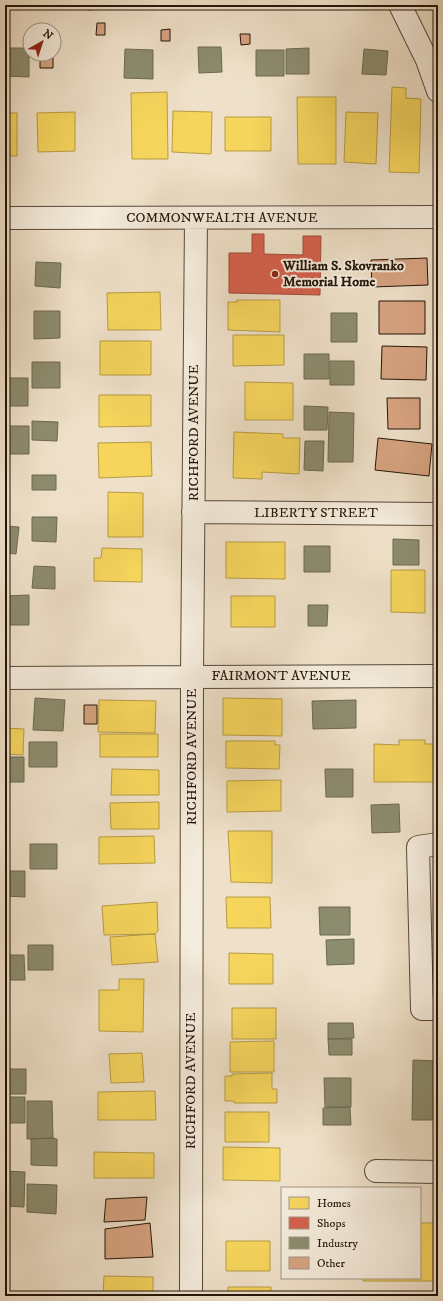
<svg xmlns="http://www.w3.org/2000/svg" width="443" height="1301" font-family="'IM FELL DW Pica',serif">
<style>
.homes{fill:#f6d55c;stroke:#b79b43}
.shops{fill:#d6604d;stroke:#a04a39}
.industry{fill:#8c8c6e;stroke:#6c6850}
.building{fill:#d8a381;stroke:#23150a}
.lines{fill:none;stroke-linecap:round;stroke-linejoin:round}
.minor-casing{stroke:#56483a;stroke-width:24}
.minor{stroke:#f5ecdc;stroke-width:22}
.poi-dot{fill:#8f2418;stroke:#f5ecdc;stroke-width:1.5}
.labels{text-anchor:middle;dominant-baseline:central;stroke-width:4;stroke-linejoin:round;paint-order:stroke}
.street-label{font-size:14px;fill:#23150a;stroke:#f5ecdc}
.poi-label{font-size:14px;font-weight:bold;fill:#23150a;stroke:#f5ecdc;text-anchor:start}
</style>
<rect width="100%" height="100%" fill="#efe1c9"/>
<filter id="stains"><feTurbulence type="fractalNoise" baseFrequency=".005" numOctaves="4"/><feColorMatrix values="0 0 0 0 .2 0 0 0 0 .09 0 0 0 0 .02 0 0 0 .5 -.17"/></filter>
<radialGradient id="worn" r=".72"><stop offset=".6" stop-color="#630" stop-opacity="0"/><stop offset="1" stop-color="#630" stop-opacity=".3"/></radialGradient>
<!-- homes -->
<path class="homes" d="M392,87L406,88V98L421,99L419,173L389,172Z
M167,92L168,159H132L131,93Z
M297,97H336V164H298Z
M173,111L212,112L211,154L172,152Z
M75,112V151L38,152L37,113Z
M346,112L378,113L376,164L344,162Z
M5,113H17V156H5Z
M225,117H271V151H225Z
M160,292L161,330H108L107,293Z
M237,300H280V332L228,330V302H237Z
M233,335H284V365L233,366Z
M100,341H151V375H100Z
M245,382L293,383V420H245Z
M99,395H151V426L99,427Z
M234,432L283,434V438H300L299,474L262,472V479L233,478Z
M151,442L152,476L99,478L98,443Z
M108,492L143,493V537H108Z
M226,542H285V579L226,578Z
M102,548L142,549V582L94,581V558H101Z
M391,570H425V613L391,612Z
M231,596H275V627H231Z
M223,698L282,699V736L223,735Z
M99,700L156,701L155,733L98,732Z
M5,728L24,729L23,755L5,754Z
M100,734H158V757H100Z
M399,740H425V744H438V782H374V744L399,745Z
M226,741H275V745H280L279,769L226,768Z
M112,769L159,770V795H111Z
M281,780V811L227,812V781Z
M159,802V829H111L110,803Z
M228,831H272V883L231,882Z
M154,836L155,863L99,864V837Z
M226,897H270L271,928H227Z
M157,902L158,931L155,934L104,935L102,906Z
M155,934L158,962L112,965L110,937Z
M229,953L273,954V984H229Z
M119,979H144L143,1032L99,1031V990H119Z
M232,1008H276V1039H232Z
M274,1041V1072H230V1042Z
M142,1053L144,1082L111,1083L109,1054Z
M272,1073V1089H277V1103H234V1101H225V1076H232V1074Z
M155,1091L156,1120H98V1092Z
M225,1112H269V1142H225Z
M223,1147L280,1148V1181L223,1180Z
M94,1152L154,1153V1178H94Z
M420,1223H438V1281H363V1278H420Z
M226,1241H270V1271H226Z
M104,1276L153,1277V1296H103Z
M228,1287H271V1296H228Z"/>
<!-- shops -->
<path class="shops" d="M252,234H264V254L303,255V236H321L320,295L229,293V253H252Z"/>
<!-- industry -->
<path class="industry" d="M198,47H221L222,72L199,73Z
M5,48H29V77L5,76Z
M309,48V74H286V49Z
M125,49L153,50V79L124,78Z
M364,49L388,51L386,75L362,74Z
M256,50H284V76H256Z
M36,262L61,263L60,288L35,286Z
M34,311H60V338L34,339Z
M331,313H357V342H331Z
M304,354H329V379H304Z
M330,361H354V385H330Z
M32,362H60V388H32Z
M5,378H28V406H5Z
M304,406L328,407L327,430H304Z
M329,412L354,413L353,462H328Z
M32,421L58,422L57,441L32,440Z
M5,426H29V454H5Z
M305,441H324L323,471L304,470Z
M32,475H56V490H32Z
M32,517H57L56,542L32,541Z
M5,526L19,527L16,554L5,553Z
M393,539L419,540V565H393Z
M304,546H330V572H304Z
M34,566L55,567V589L32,588Z
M29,595V625H5V596Z
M308,605H328L327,626H308Z
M35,698L65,700L63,731L33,730Z
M356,700V728L313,729L312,701Z
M29,742H57V767H29Z
M5,757H24V782H5Z
M325,769H353V797H326Z
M399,804L400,832L372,833L371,805Z
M30,844H57V869H30Z
M5,871H25V897L5,896Z
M319,907H350V935H320Z
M354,939V964L327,965L326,940Z
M28,945H53V970H28Z
M5,955H24L25,980H5Z
M328,1023H353L354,1038L328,1039Z
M328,1039H352V1055H329Z
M413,1060L438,1061V1120H412Z
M5,1069H26V1094H5Z
M324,1078H351V1107H325Z
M5,1097H25V1123H5Z
M27,1101H52L53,1138L27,1139Z
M350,1107L351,1125H323V1108Z
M53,1138L57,1139V1166L31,1165V1139Z
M5,1171L25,1172L24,1207L5,1206Z
M27,1184L57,1185L56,1214L27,1212Z"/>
<!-- building -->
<path class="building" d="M45,5H93L92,10L45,6Z
M97,23H105V35H96Z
M170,29V41H161V30Z
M240,34H250V44L241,45Z
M24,36H30V46H24Z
M40,58H53V68H40Z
M427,258L428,285L372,287L371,260Z
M379,301H425V334H379Z
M382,346L427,347L426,380L381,379Z
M387,398H420V429H388Z
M378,438L432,444L429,476L375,470Z
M84,705H97V724H84Z
M147,1197L145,1220L104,1222L106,1199Z
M150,1223L153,1257L105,1259V1229Z"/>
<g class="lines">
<!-- minor casing -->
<g class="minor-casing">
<path id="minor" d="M400,5L427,60L438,91
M5,218L438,217
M193,512L433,514L438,513
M5,678L192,677L438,676
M438,844L418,847L422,1009H438
M376,1171L438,1172
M191,1296L192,677L196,219"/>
</g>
<!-- minor -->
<use href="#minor" class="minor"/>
</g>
<!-- markers -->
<circle class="poi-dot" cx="275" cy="274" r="4"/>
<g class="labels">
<!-- street labels -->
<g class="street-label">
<text x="222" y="218">COMMONWEALTH AVENUE</text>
<text transform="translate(194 433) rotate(-90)">RICHFORD AVENUE</text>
<text x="316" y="513">LIBERTY STREET</text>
<text x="281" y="676">FAIRMONT AVENUE</text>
<text transform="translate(192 757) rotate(-90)">RICHFORD AVENUE</text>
<text transform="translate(191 1081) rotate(-90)">RICHFORD AVENUE</text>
</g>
<!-- poi labels -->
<g class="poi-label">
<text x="283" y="266">William S. Skovranko<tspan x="283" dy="16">Memorial Home</tspan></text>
</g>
</g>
<!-- margin -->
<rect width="443" height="1301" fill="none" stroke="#efe1c9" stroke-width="20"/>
<rect x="6" y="6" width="431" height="1289" fill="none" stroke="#23150a" stroke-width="2"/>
<rect x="10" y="10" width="423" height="1281" fill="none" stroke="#23150a"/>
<!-- legend -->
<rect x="281" y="1187" width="140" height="92" fill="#f5ecdc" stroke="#a19688"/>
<rect x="289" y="1197" width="20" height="12" fill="#f6d55c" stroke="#a19688"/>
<text x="317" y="1207" font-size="12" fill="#23150a">Homes</text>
<rect x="289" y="1217" width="20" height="12" fill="#d6604d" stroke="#a19688"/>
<text x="317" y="1227" font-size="12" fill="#23150a">Shops</text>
<rect x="289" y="1237" width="20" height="12" fill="#8c8c6e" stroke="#a19688"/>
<text x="317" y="1247" font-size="12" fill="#23150a">Industry</text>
<rect x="289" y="1257" width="20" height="12" fill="#d8a381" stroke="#a19688"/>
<text x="317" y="1267" font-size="12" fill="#23150a">Other</text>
<!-- north arrow -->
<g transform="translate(42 42) rotate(39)"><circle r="19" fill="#f5ecdc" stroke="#a19688"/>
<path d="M0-3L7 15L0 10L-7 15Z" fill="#8f2418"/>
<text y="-6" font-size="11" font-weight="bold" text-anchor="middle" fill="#23150a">N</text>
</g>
<rect width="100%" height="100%" filter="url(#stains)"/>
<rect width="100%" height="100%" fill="url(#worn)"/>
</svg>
